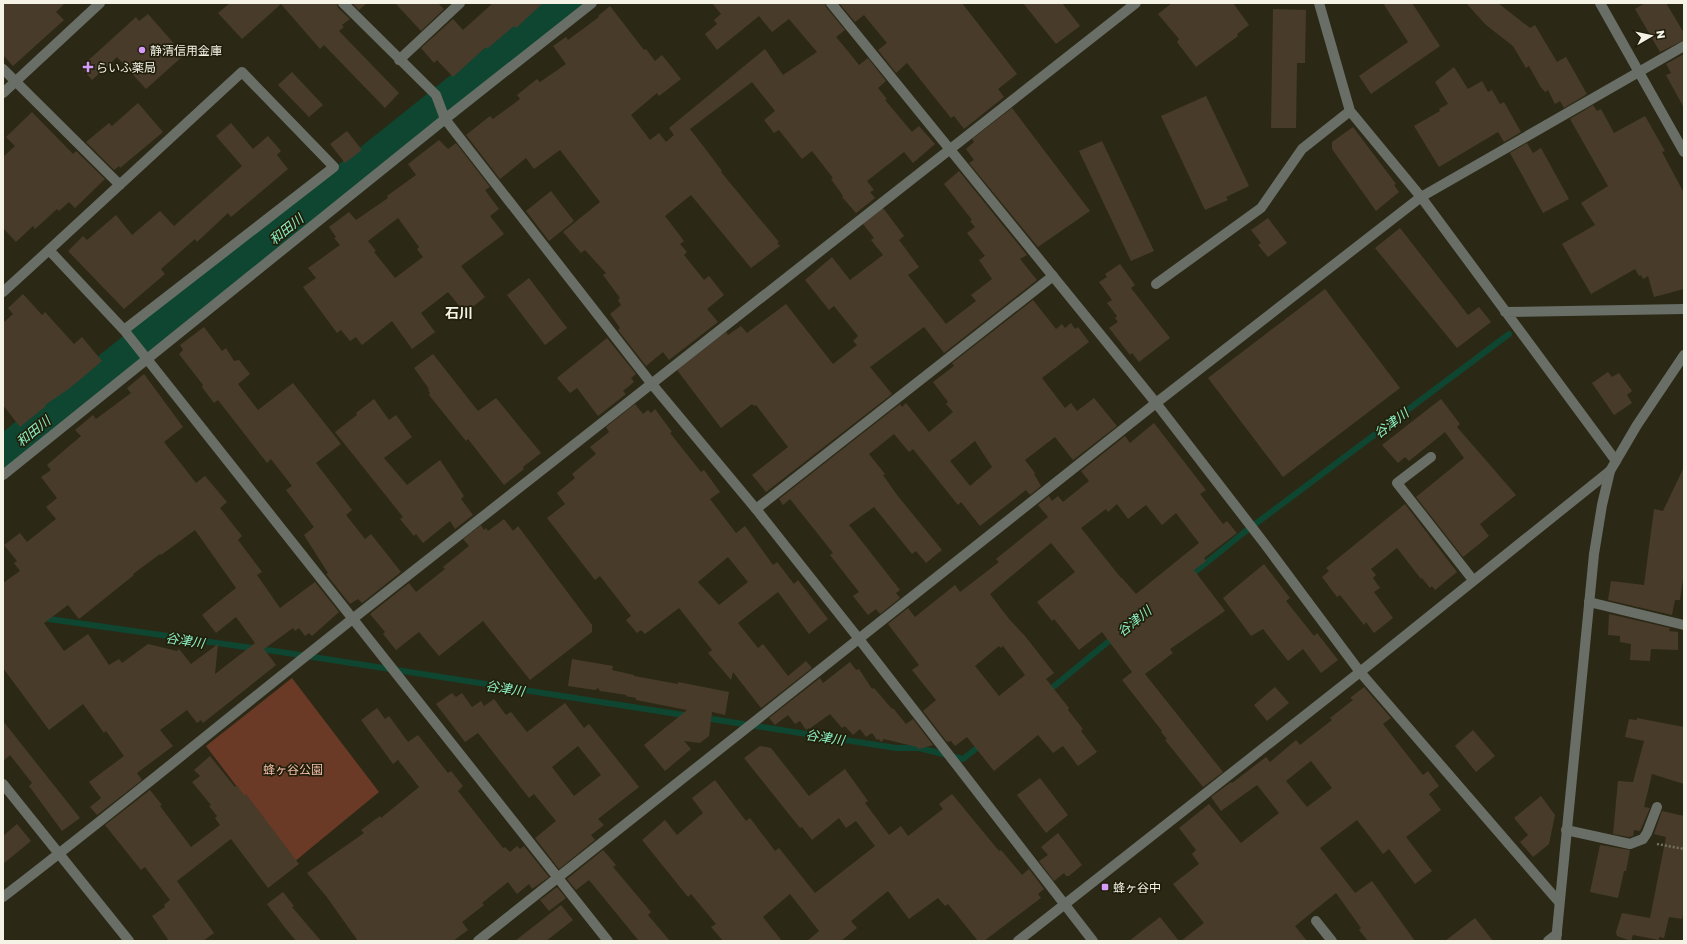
<svg xmlns="http://www.w3.org/2000/svg" width="1687" height="944" font-family="'Golos Text','Noto Sans JP',sans-serif">
<style>
.green{fill:#6a3a26}
.lines{fill:none;stroke-linecap:round;stroke-linejoin:round}
.stream{stroke:#0e4631;stroke-width:6}
.river{stroke:#0e4631;stroke-width:36}
.building{fill:#493b2a;fill-rule:evenodd}
.path{stroke:#737160;stroke-width:2.5;stroke-dasharray:2 2;stroke-linecap:butt}
.service{stroke:#696e66;stroke-width:10}
.minor{stroke:#696e66;stroke-width:10}
.tertiary{stroke:#696e66;stroke-width:10}
.poi-dot{fill:#d69bfa;stroke:#211f0c;stroke-width:1.5}
.labels{text-anchor:middle;dominant-baseline:central;stroke-width:3.5;stroke-linejoin:round;paint-order:stroke}
.poi-label{font-size:12px;fill:#f4f3e6;stroke:#211f0c;text-anchor:start}
.park-label{font-size:12px;fill:#f4bfaa;stroke:#211f0c}
.water-label{font-size:13px;font-style:italic;fill:#8bf0c3;stroke:#211f0c}
.quarter-label{font-size:14px;font-weight:bold;fill:#f4f3e6;stroke:#211f0c}
</style>
<rect width="100%" height="100%" fill="#2b2915"/>
<!-- green -->
<path class="green" d="M292,678L379,792L294,862L206,746Z"/>
<g class="lines">
<!-- stream -->
<path class="stream" d="M1190,576L1242,534L1509,334
M42,618L281,652L690,716
M1047,692L1114,637
M705,718L896,748H919L963,759L982,744"/>
<!-- river -->
<path class="river" d="M3,455L570,3"/>
</g>
<!-- building -->
<path class="building" d="M3,3H65L56,12L64,20L13,66L3,55Z
M230,3H337L338,8L350,19L342,25L344,27L339,31L399,93L385,108L324,45L320,49L281,4L242,39L218,13Z
M352,3H367L359,10Z
M395,3H438L444,9L421,31Z
M493,3H543L516,28L514,26L487,49L486,47L453,77L437,60L434,63L421,48L453,19L463,30Z
M712,3H825L826,7L845,30L836,37L847,50L859,65L868,58L886,81L878,88L887,99L885,100L912,132L919,126L935,144L913,163L904,152L867,181L874,190L870,192L875,198L856,213L842,197L843,196L831,179L833,178L812,151L802,159L779,130L774,133L764,120L775,111L752,82L690,129L707,151L722,171L721,172L779,242L777,243L780,246L751,268L691,195L665,216L684,241L680,244L687,252L684,255L704,280L709,276L724,295L707,309L718,322L669,360L663,352L646,366L618,330L620,328L610,314L621,305L618,300L620,298L603,275L606,273L585,250L581,253L563,232L600,202L560,150L534,169L526,158L500,179L466,135L490,116L493,119L520,99L517,95L537,79L540,82L566,64L553,46L566,37L568,40L599,17L598,16L610,6L644,50L646,49L655,61L662,55L681,79L659,96L657,93L631,115L650,140L659,133L666,142L674,135L669,128L765,49L783,75L817,52L789,19L772,32L759,16L717,50L705,34L717,24L714,20L721,14Z
M839,3H962L1017,74L998,89L1004,97L964,129L954,116L951,118L907,63L896,73L878,50L887,43L864,15L855,22Z
M1023,3H1062L1080,26L1056,44Z
M1172,3H1233L1249,25L1237,34L1238,36L1196,67L1177,42L1179,39L1158,14Z
M1383,3H1412L1440,46L1371,94L1359,76L1408,42Z
M1466,3H1498L1530,28L1535,25L1557,62L1566,57L1587,94L1564,108L1560,101L1555,104L1548,90L1545,92L1540,86L1529,66L1526,68L1513,46L1486,25Z
M1645,3H1666L1684,33V40L1660,52L1635,9Z
M1273,9L1306,10L1305,63H1297L1296,128H1271Z
M148,14L184,55L146,89L117,57L92,80L81,67L136,17L139,21Z
M1684,54V108L1666,75L1671,73L1666,64Z
M1454,67L1468,89L1482,81L1488,92L1492,90L1500,104L1504,102L1521,132L1504,142L1498,132L1439,167L1414,126L1440,111L1439,109L1448,104L1435,82Z
M292,72L323,105L309,117L278,85Z
M1206,96L1249,186L1226,197L1228,200L1205,210L1161,116Z
M138,103L163,132L120,168L119,166L114,170L86,142L109,123L112,126Z
M1593,105L1597,111L1601,109L1614,133L1645,116L1665,151L1662,152L1684,193V289L1654,297L1648,276L1643,279L1641,275L1639,276L1635,269L1591,294L1562,244L1595,225L1581,203L1608,186L1570,119Z
M1012,108L1090,211L1038,247L969,163L974,160L966,149L974,142L972,139Z
M32,112L73,154L76,151L105,179L75,208L69,202L59,211L57,209L35,229L33,226L16,242L3,228V157L15,146L6,137Z
M231,123L253,149L268,136L281,151L277,155L288,169L231,217L228,213L197,242L195,239L161,269L165,274L124,309L68,251L83,236L87,240L116,215L132,235L160,211L174,226L242,166L216,136Z
M1353,127L1396,184L1394,185L1399,192L1376,211L1332,149V142Z
M347,131L362,150L345,163L330,144Z
M439,140L448,149L456,143L490,187L485,190L499,209L490,216L504,234L461,266L485,297L465,313L448,292L421,313L435,332L412,349L392,321L362,345L356,337L350,341L341,330L337,333L303,287L316,278L308,268L340,245L334,238L336,237L329,227L349,212L356,220L388,198L387,196L416,175L408,164ZM398,218L419,247L417,249L423,257L395,278L374,252L376,251L368,241Z
M1102,141L1154,251L1131,261L1079,151Z
M1527,143L1533,153L1541,148L1569,199L1543,213L1510,153Z
M959,171L1027,255L1020,259L1037,280L944,353L924,327L870,367L892,394L766,492L752,475L788,447L756,405L754,406L752,404L721,428L677,370L726,332L728,335L741,326L747,333L786,304L833,364L857,345L853,341L858,336L834,306L829,310L805,280L832,257L850,280L883,255L871,240L874,238L863,224L883,208L904,236L899,240L919,267L908,275L946,324L976,301L971,295L992,279L979,260L985,256L967,233L975,227L970,221L972,220L944,184Z
M551,191L574,221L549,241L526,211Z
M1268,218L1287,243L1268,257L1258,245L1261,243L1251,230Z
M1400,228L1468,315L1479,307L1491,322L1457,348L1375,248Z
M1120,264L1135,285L1131,288L1170,338L1139,362L1132,353L1130,355L1109,328L1118,322L1115,318L1117,316L1107,303L1112,300L1099,282L1107,277L1105,274Z
M529,278L567,328L545,345L507,295Z
M1325,289L1400,388L1283,477L1208,378Z
M23,294L42,315L45,312L74,344L82,337L102,361L70,388L45,405L46,406L20,427L3,405V323L13,314L8,308Z
M1033,300L1056,329L1062,324L1065,328L1071,323L1075,329L1078,327L1089,342L1042,378L1065,408L1071,403L1077,411L1094,398L1117,426L1073,460L1055,437L1025,460L1035,473L1034,474L1041,486L1030,495L1026,490L980,526L961,502L958,505L913,449L909,452L894,434L869,454L885,474L883,475L897,495L942,550L926,563L916,551L912,554L874,507L849,525L900,590L896,593L900,598L880,614L876,609L868,615L853,596L859,592L830,555L833,553L790,499L783,505L779,499L900,404L902,407L906,403L929,432L953,412L946,404L948,402L933,382L954,366L952,363ZM975,441L992,467L970,486L950,461Z
M204,327L222,351L226,348L234,361L239,360L250,374L238,384L258,410L293,383L341,444L316,463L352,510L346,515L365,539L371,534L401,572L362,603L358,599L350,604L326,574L328,573L304,535L314,527L286,490L292,486L271,459L267,463L218,400L214,403L202,387L203,385L179,354L183,350L180,345Z
M607,338L636,374L631,378L634,382L623,391L626,394L598,416L577,388L570,393L557,378Z
M433,354L478,411L496,398L541,453L523,467L524,469L504,485L468,439L466,441L429,395L430,393L428,390L429,389L414,368Z
M1608,372L1612,377L1619,373L1632,391L1627,395L1632,403L1614,415L1592,383Z
M144,374L183,427L164,442L196,483L205,476L227,502L220,508L242,536L238,540L262,572L257,575L280,608L315,582L339,612L312,636L309,633L305,636L299,628L295,631L293,628L264,649L276,665L203,723L201,720L197,723L187,710L160,730L173,746L137,773L142,780L97,815L90,807L101,798L89,782L124,756L106,731L104,733L83,704L49,730L3,668V583L20,571L14,563L17,561L4,545L20,533L27,542L56,519L46,507L57,498L41,477L51,470L47,465L81,436L75,430L93,415L96,419L131,393L127,388ZM195,530L236,588L202,615L216,633L236,617L255,643L215,674L218,644L191,664L179,649L177,651L148,644L122,663L119,659L109,665L88,634L64,651L44,623L68,605L79,619L134,575L133,574L160,554L161,555Z
M374,399L389,420L396,415L412,437L384,458L407,485L440,460L464,496L461,499L473,515L455,529L450,521L423,543L416,534L414,536L400,519L403,517L335,432L357,415L356,413Z
M1441,399L1460,424L1457,427L1516,495L1480,524L1489,536L1463,557L1416,497L1464,458L1445,432L1409,461L1405,457L1398,463L1382,445Z
M635,404L643,414L648,410L651,413L655,409L672,432L670,433L701,472L704,470L720,492L710,499L736,533L745,526L773,565L777,562L794,584L798,580L828,619L809,634L778,592L738,623L758,648L763,644L788,676L806,661L812,668L761,708L733,672L731,680L708,653L712,650L679,608L645,634L641,630L637,633L626,620L631,616L600,576L595,580L547,518L565,504L557,493L575,478L572,474L596,454L590,447L609,432L606,427ZM728,557L748,582L719,605L698,582Z
M1154,423L1206,490L1200,494L1223,524L1227,521L1237,533L1204,558L1206,561L1194,570L1225,611L1170,649L1173,653L1145,674L1223,772L1203,787L1165,740L1167,739L1161,732L1162,731L1122,680L1132,672L1102,632L1079,650L1054,619L1052,621L1037,602L1075,572L1051,543L990,594L1009,619L1025,636L1054,673L1046,679L1069,708L1068,710L1083,729L1081,731L1097,752L1078,766L1063,746L1053,753L1038,735L994,771L967,737L955,746L951,741L947,742L923,711L936,700L912,670L919,665L888,624L908,608L915,617L955,585L960,592L999,562L996,559L1048,517L1038,505L1049,496L1052,501L1058,496L1063,502L1089,481L1081,471L1125,436L1130,443ZM1117,504L1128,519L1146,505L1162,525L1176,513L1199,543L1136,594L1122,578H1121L1081,528L1106,509L1108,512ZM999,646L1001,648L1003,646L1025,675L999,696L975,666Z
M1684,467V572L1680,600H1675L1672,615L1608,600L1611,581L1644,585L1654,509L1663,511Z
M1405,504L1457,572L1435,590L1432,586L1430,588L1422,578L1421,579L1397,548L1371,569L1376,575L1373,578L1380,588L1374,592L1393,618L1374,633L1366,622L1364,625L1340,595L1337,597L1322,577L1329,571L1326,568Z
M504,519L513,531L518,526L592,625V632L530,680L483,621L439,656L419,632L396,650L383,634L385,632L370,614L409,583L416,592L445,569L443,567L469,546L463,539L481,525L484,530L486,528L488,531Z
M1264,564L1290,598L1286,601L1314,636L1317,633L1338,660L1321,673L1303,649L1288,661L1263,629L1251,636L1223,598Z
M1609,614L1670,628L1669,631L1678,632V650L1651,649L1650,661L1630,660L1631,644L1620,642V636L1608,635Z
M572,659L613,666L612,670L634,675V676L678,684V682L729,692L725,715L712,712L709,736L700,743L684,741L691,749L665,771L644,745L687,710L636,700V698L625,696L627,695L600,691L598,688L595,690L568,686Z
M850,662L856,670L859,669L872,689L874,688L892,709L893,708L906,724L913,719L933,745L919,749L917,747L884,739L881,742L879,739L877,740L872,733L866,737L860,729L853,735L845,726L842,728L830,714L809,729V728L806,730L800,721L795,724L788,715L775,725L769,718L820,678L823,683Z
M1275,687L1289,703L1267,721L1254,705Z
M1364,687L1391,718L1383,724L1423,775L1428,771L1439,786L1429,794L1441,810L1406,837L1432,871L1415,884L1389,849L1383,854L1357,820L1320,848L1355,893L1372,881L1415,941H1368L1359,930L1361,928L1336,893L1295,926L1307,941H1181L1204,923L1173,884L1199,864L1192,854L1196,850L1179,828L1209,804L1241,843L1279,813L1257,785L1221,811L1211,797L1231,782L1232,783L1266,757L1270,762L1296,740L1300,745L1332,720L1330,718L1353,700L1350,698ZM1311,761L1332,788L1307,807L1286,781Z
M452,693L456,697L462,693L472,707L481,701L484,706L494,699L506,715L511,712L527,732L565,703L584,728L589,724L639,787L598,819L604,825L591,835L595,840L559,869L535,838L556,821L534,794L529,798L478,733L465,742L436,704ZM578,746L601,775L574,796L552,767Z
M377,708L385,719L389,716L408,742L418,735L448,773L451,771L463,786L458,791L503,848L505,847L510,852L517,846L520,849L524,846L549,877L532,889L529,884L517,894L508,882L482,903L484,905L462,922L468,930L453,941H358L326,896L307,873L364,833L361,830L380,816L381,818L419,787L398,760L393,764L361,720Z
M1637,718L1684,727V784L1652,774L1644,807L1650,808L1640,831L1634,830L1633,836L1629,837L1613,834L1618,781L1633,782L1644,741L1625,737L1629,719L1637,720Z
M3,721L80,818L62,831L29,786L32,783L10,755L3,761Z
M1473,730L1495,756L1476,772L1455,746Z
M760,746L771,748L809,796L845,769L868,801L865,803L889,835L901,826L908,836L943,809L939,804L952,794L999,851L1001,850L1022,875L1029,869L1044,889L1038,894L1041,898L984,941H978L948,904L945,906L938,898L909,919L888,891L851,921L857,928L841,941H807L819,931L790,894L763,917L782,941H723L711,927L716,924L691,894L688,897L642,840L665,820L677,835L703,813L692,798L715,780L746,821L750,818L775,851L779,848L815,893L875,846L856,821L846,828L839,818L812,840L802,827L800,828L744,758Z
M210,756L235,787L237,785L244,795L246,794L299,864L268,888L231,839L177,881L214,933L203,941H169L152,916L165,907L164,905L170,900L145,867L141,870L105,825L150,790L162,805L160,806L191,847L220,825L215,818L217,816L209,806L211,805L192,782L200,776L194,770Z
M1040,778L1068,815L1046,833L1017,795Z
M1541,796L1555,815L1549,844L1533,857L1520,842L1528,835L1514,818Z
M1662,811L1684,816V910L1682,919L1669,917L1664,938L1659,937V940L1633,935L1631,941L1617,936L1616,932L1622,913L1650,918L1666,837L1654,834Z
M17,824L31,841L3,864V836Z
M1058,833L1082,865L1069,876H1066L1064,873L1054,881L1039,861L1048,855L1041,847Z
M1600,845L1630,850L1626,871H1624L1618,898L1590,892Z
M603,850L616,865L613,867L651,912L648,915L670,941H639L589,880L576,890L567,879Z
M557,887L566,898L549,911L540,900Z
M283,892L294,906L292,907L321,941H296L286,929L267,904Z
M561,905L573,920L546,941H515Z
M1160,917L1179,941H1129Z
M1475,918L1493,941H1445Z"/>
<g class="lines">
<!-- path -->
<path class="path" d="M1657,844L1684,849"/>
<!-- service -->
<path class="service" d="M756,509L1053,276"/>
<!-- minor -->
<path class="minor" d="M343,3L436,95L445,119L651,383L756,509L859,639L1093,941
M831,3L1156,403L1264,543L1360,672L1559,902
M1319,3L1350,111L1421,197L1616,461
M399,60L460,3
M3,69L120,185
M49,250L242,72L334,167L124,330
M1156,284L1261,208L1302,149L1350,111
M3,292L49,250L124,330L608,941
M1505,312L1684,309
M1431,457L1397,483L1473,580
M3,475L445,119L592,3
M1589,602L1684,625
M3,784L129,941
M1566,830L1630,844L1643,839L1647,833L1657,807
M3,897C122,806 237,710 355,617C614,411 874,206 1136,3
M1316,921L1332,941
M478,941L1156,403L1421,197L1684,46
M1018,941L1360,672L1610,471
M1548,941L1557,934"/>
<!-- tertiary -->
<path class="tertiary" d="M1600,3L1684,152
M3,93L100,3
M1556,941L1594,554L1602,505L1610,471L1637,425L1684,355"/>
</g>
<!-- markers -->
<g class="poi-dot">
<circle cx="142" cy="50" r="4"/>
<path d="M86 61h4v4h4v4h-4v4h-4v-4h-4v-4h4z"/>
<rect x="1101" y="883" width="8" height="8" rx="2"/>
</g>
<g class="labels">
<!-- poi labels -->
<g class="poi-label">
<text x="150" y="50">静清信用金庫</text>
<text x="96" y="67">らいふ薬局</text>
<text x="1113" y="887">蜂ヶ谷中</text>
</g>
<!-- park labels -->
<g class="park-label">
<text x="293" y="769">蜂ヶ谷公園</text>
</g>
<!-- water labels -->
<g class="water-label">
<text transform="translate(286 229) rotate(-39)">和田川</text>
<text transform="translate(1391 423) rotate(-37)">谷津川</text>
<text transform="translate(33 431) rotate(-39)">和田川</text>
<text transform="translate(1134 621) rotate(-39)">谷津川</text>
<text transform="translate(185 640) rotate(9)">谷津川</text>
<text transform="translate(505 688) rotate(9)">谷津川</text>
<text transform="translate(825 737) rotate(9)">谷津川</text>
</g>
<!-- quarter labels -->
<g class="quarter-label">
<text x="459" y="312">石川</text>
</g>
</g>
<!-- border -->
<rect width="1687" height="944" fill="none" stroke="#f4f3e6" stroke-width="8"/>
<!-- north arrow -->
<g transform="translate(1651 36) rotate(81)" stroke="#211f0c" stroke-width="3" paint-order="stroke">
<path d="M0-3L7 15L0 10L-7 15Z" fill="#f4f3e6"/>
<text y="-6" font-size="11" font-weight="bold" text-anchor="middle" fill="#f4f3e6">N</text>
</g>
</svg>
